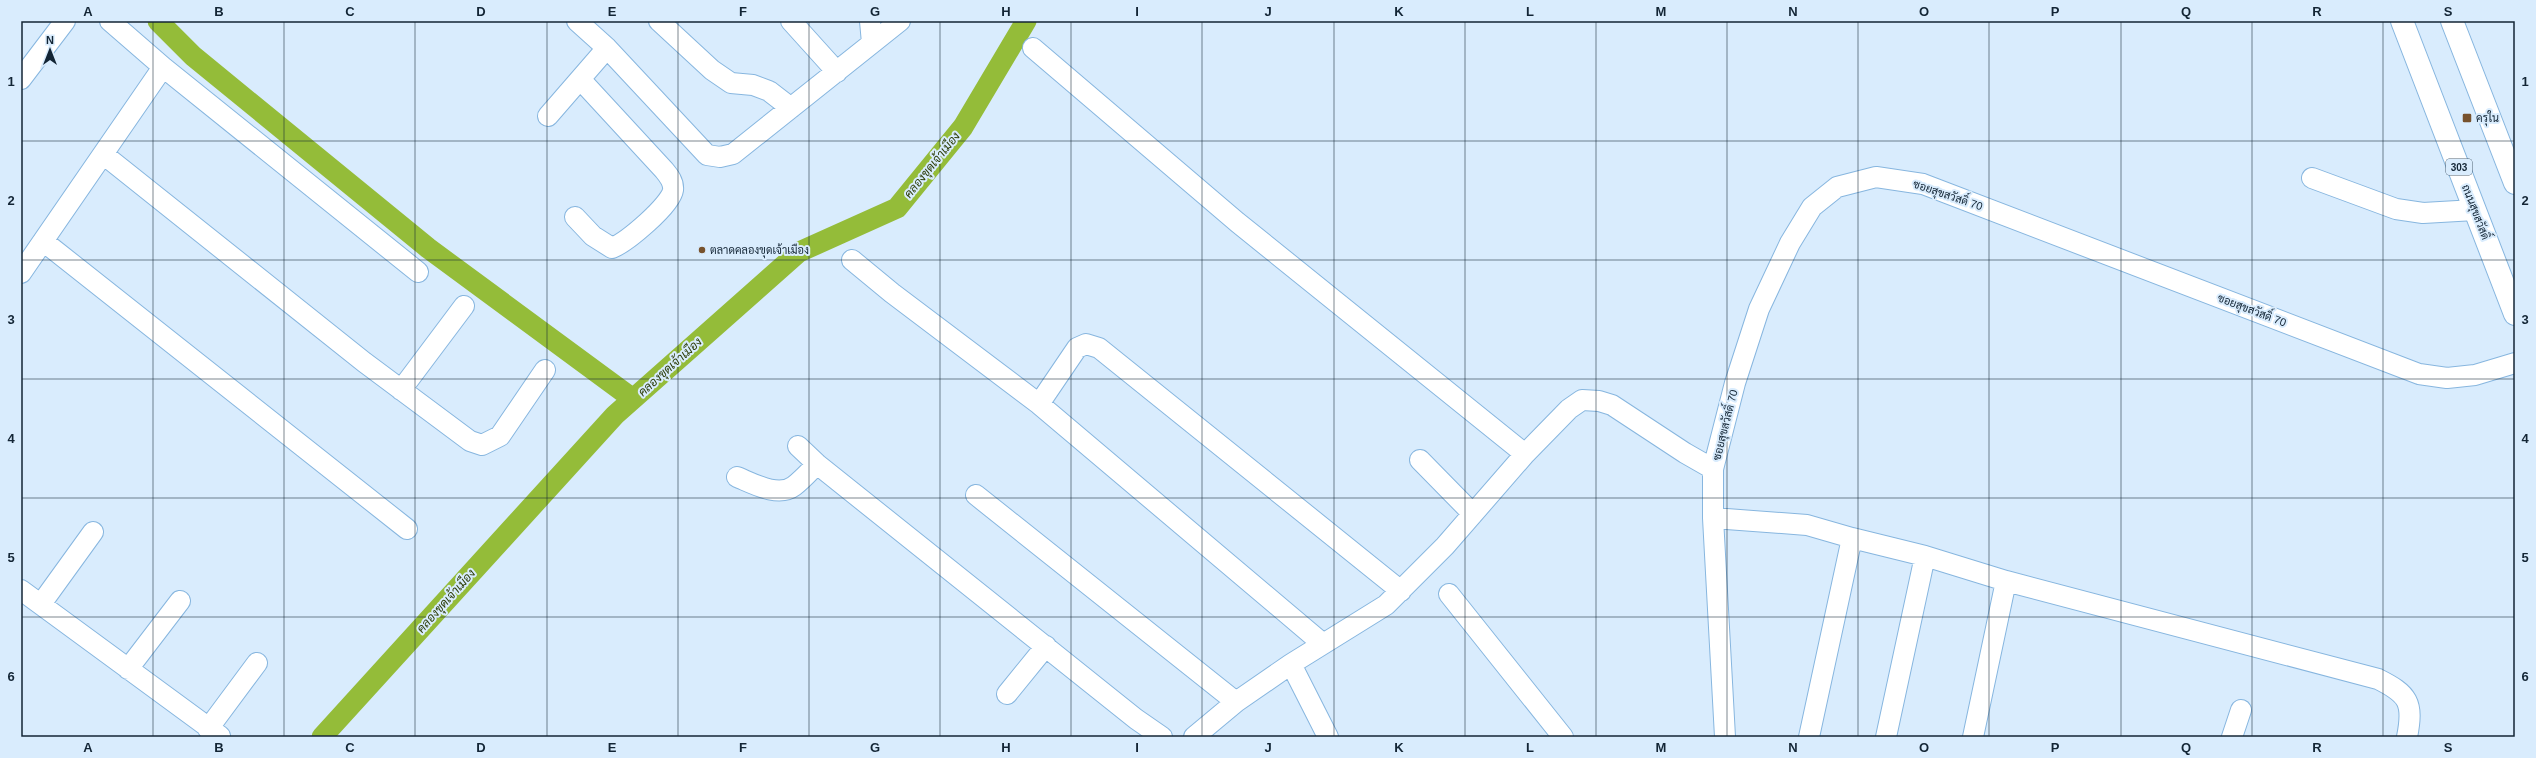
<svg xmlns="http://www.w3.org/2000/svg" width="2536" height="758" font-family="Arial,Sarabun,sans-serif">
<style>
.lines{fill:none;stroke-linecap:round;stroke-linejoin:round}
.canal{stroke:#94bc39;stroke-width:21}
.minor-casing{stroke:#87b6df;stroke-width:22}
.major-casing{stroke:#87b6df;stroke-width:24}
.minor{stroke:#fff;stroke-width:20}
.major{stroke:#fff;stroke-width:22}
.grid{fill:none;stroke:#132535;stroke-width:1;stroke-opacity:0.55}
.poi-dot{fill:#77522d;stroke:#d9ecfd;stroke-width:1.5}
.labels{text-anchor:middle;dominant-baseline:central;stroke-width:4;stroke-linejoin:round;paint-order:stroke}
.shield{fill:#d9ecfd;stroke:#4e6171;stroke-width:1}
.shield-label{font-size:10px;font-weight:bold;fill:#132535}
.poi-label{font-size:11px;fill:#132535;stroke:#d9ecfd;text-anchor:start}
.street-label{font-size:11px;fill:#132535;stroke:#d9ecfd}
.water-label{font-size:12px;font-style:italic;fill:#2e3e09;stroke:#d9ecfd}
.neatline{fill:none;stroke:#132535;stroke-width:1.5}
.grid-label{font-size:13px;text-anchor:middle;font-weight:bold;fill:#132535}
</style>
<rect width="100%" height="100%" fill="#d9ecfd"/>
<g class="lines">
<!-- canal -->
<path class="canal" d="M158,21L193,56L428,248L633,399
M322,737L615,415L799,252L897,208L963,127L1026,21"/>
<!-- minor casing -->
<g class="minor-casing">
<path id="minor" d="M110,21L163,67L418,272
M577,21L607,48L707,155L720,157L733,154L900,21
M659,21L712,70L731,83L753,85L769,91L791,108
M791,21L837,72
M870,21L872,43
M1033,48L1237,222L1525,454
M21,79L65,21
M548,116L607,48
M103,154L364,362L470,441L482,445L500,436L545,370
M2312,178L2396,209L2423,213L2475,210
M575,217L593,236L612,248C627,242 671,205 673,190C674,182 669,176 664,170L580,79
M43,241L407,529
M852,260L892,293L1039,404L1323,644
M21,273L163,67
M401,390L464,306
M1039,404L1077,348L1086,344L1099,348L1401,591
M798,446L817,464L1136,719L1162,737
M1420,460L1473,514
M737,477C752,483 778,498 794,486C802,480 810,471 817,464
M976,495L1236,702L1291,664L1386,605L1445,546L1525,454L1569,409L1582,400L1599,401L1612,405L1685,453L1713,469
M1713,518L1807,525L1852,538L1925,556L2006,581L2378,679C2408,694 2414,702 2407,737
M21,590L220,736
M1449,594L1563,737
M41,604L93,532
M1291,664L1328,737
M128,669L180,601
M1007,694L1046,646
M208,729L257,663
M1194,737L1236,702
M1725,737L1713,518V469L1735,383L1759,309L1790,243L1812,207L1837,187L1876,177L1923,184L2419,374L2447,378L2475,375L2515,363
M1809,737L1852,538
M1886,737L1925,556
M1973,737L2006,581
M2232,737L2241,710"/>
</g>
<!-- major casing -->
<g class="major-casing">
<path id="major" d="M2402,21L2515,314
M2452,21L2515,183"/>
</g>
<!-- minor -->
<use href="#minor" class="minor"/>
<!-- major -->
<use href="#major" class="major"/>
</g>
<!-- grid -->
<path class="grid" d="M153,21V737M284,21V737M415,21V737M547,21V737M678,21V737M809,21V737M940,21V737M1071,21V737M1202,21V737M1334,21V737M1465,21V737M1596,21V737M1727,21V737M1858,21V737M1989,21V737M2121,21V737M2252,21V737M2383,21V737M21,141H2515M21,260H2515M21,379H2515M21,498H2515M21,617H2515"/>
<!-- markers -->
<g class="poi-dot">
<rect x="2462" y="113" width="10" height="10" rx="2"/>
<circle cx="702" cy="250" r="4"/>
</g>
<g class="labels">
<!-- shield labels -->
<rect class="shield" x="2446" y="159" width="26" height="16" rx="3"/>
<g class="shield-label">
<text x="2459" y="167">303</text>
</g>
<!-- poi labels -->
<g class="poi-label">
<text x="2476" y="118">ครุใน</text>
<text x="710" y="250">ตลาดคลองขุดเจ้าเมือง</text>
</g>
<!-- street labels -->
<g class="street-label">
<text transform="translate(1948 195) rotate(19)">ซอยสุขสวัสดิ์ 70</text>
<text transform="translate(2476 212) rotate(69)">ถนนสุขสวัสดิ์</text>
<text transform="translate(2252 310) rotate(21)">ซอยสุขสวัสดิ์ 70</text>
<text transform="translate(1725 425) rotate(-76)">ซอยสุขสวัสดิ์ 70</text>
</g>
<!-- water labels -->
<g class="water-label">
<text transform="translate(932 165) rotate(-51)">คลองขุดเจ้าเมือง</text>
<text transform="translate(670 367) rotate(-42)">คลองขุดเจ้าเมือง</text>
<text transform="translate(446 601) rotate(-48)">คลองขุดเจ้าเมือง</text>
</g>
</g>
<!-- border -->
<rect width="2536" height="758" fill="none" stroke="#d9ecfd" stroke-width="44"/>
<!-- north arrow -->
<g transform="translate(50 50)" stroke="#d9ecfd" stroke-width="3" paint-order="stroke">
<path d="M0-3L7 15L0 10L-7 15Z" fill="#132535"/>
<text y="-6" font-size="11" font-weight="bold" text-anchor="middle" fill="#132535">N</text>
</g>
<rect x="22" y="22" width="2492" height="714" class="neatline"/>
<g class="grid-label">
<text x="88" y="16">A</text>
<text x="219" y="16">B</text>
<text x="350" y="16">C</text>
<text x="481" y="16">D</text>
<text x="612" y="16">E</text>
<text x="743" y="16">F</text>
<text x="875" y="16">G</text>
<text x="1006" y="16">H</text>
<text x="1137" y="16">I</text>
<text x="1268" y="16">J</text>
<text x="1399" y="16">K</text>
<text x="1530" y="16">L</text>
<text x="1661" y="16">M</text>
<text x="1793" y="16">N</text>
<text x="1924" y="16">O</text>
<text x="2055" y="16">P</text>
<text x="2186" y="16">Q</text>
<text x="2317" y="16">R</text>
<text x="2448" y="16">S</text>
<text x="11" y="86">1</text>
<text x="2525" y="86">1</text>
<text x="11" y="205">2</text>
<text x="2525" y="205">2</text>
<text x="11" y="324">3</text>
<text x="2525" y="324">3</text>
<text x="11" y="443">4</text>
<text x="2525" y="443">4</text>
<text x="11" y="562">5</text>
<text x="2525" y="562">5</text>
<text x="11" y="681">6</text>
<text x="2525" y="681">6</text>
<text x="88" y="752">A</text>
<text x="219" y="752">B</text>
<text x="350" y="752">C</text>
<text x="481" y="752">D</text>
<text x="612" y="752">E</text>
<text x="743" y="752">F</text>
<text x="875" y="752">G</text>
<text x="1006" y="752">H</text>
<text x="1137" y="752">I</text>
<text x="1268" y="752">J</text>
<text x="1399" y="752">K</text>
<text x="1530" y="752">L</text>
<text x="1661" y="752">M</text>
<text x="1793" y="752">N</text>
<text x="1924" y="752">O</text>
<text x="2055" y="752">P</text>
<text x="2186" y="752">Q</text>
<text x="2317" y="752">R</text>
<text x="2448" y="752">S</text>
</g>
</svg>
